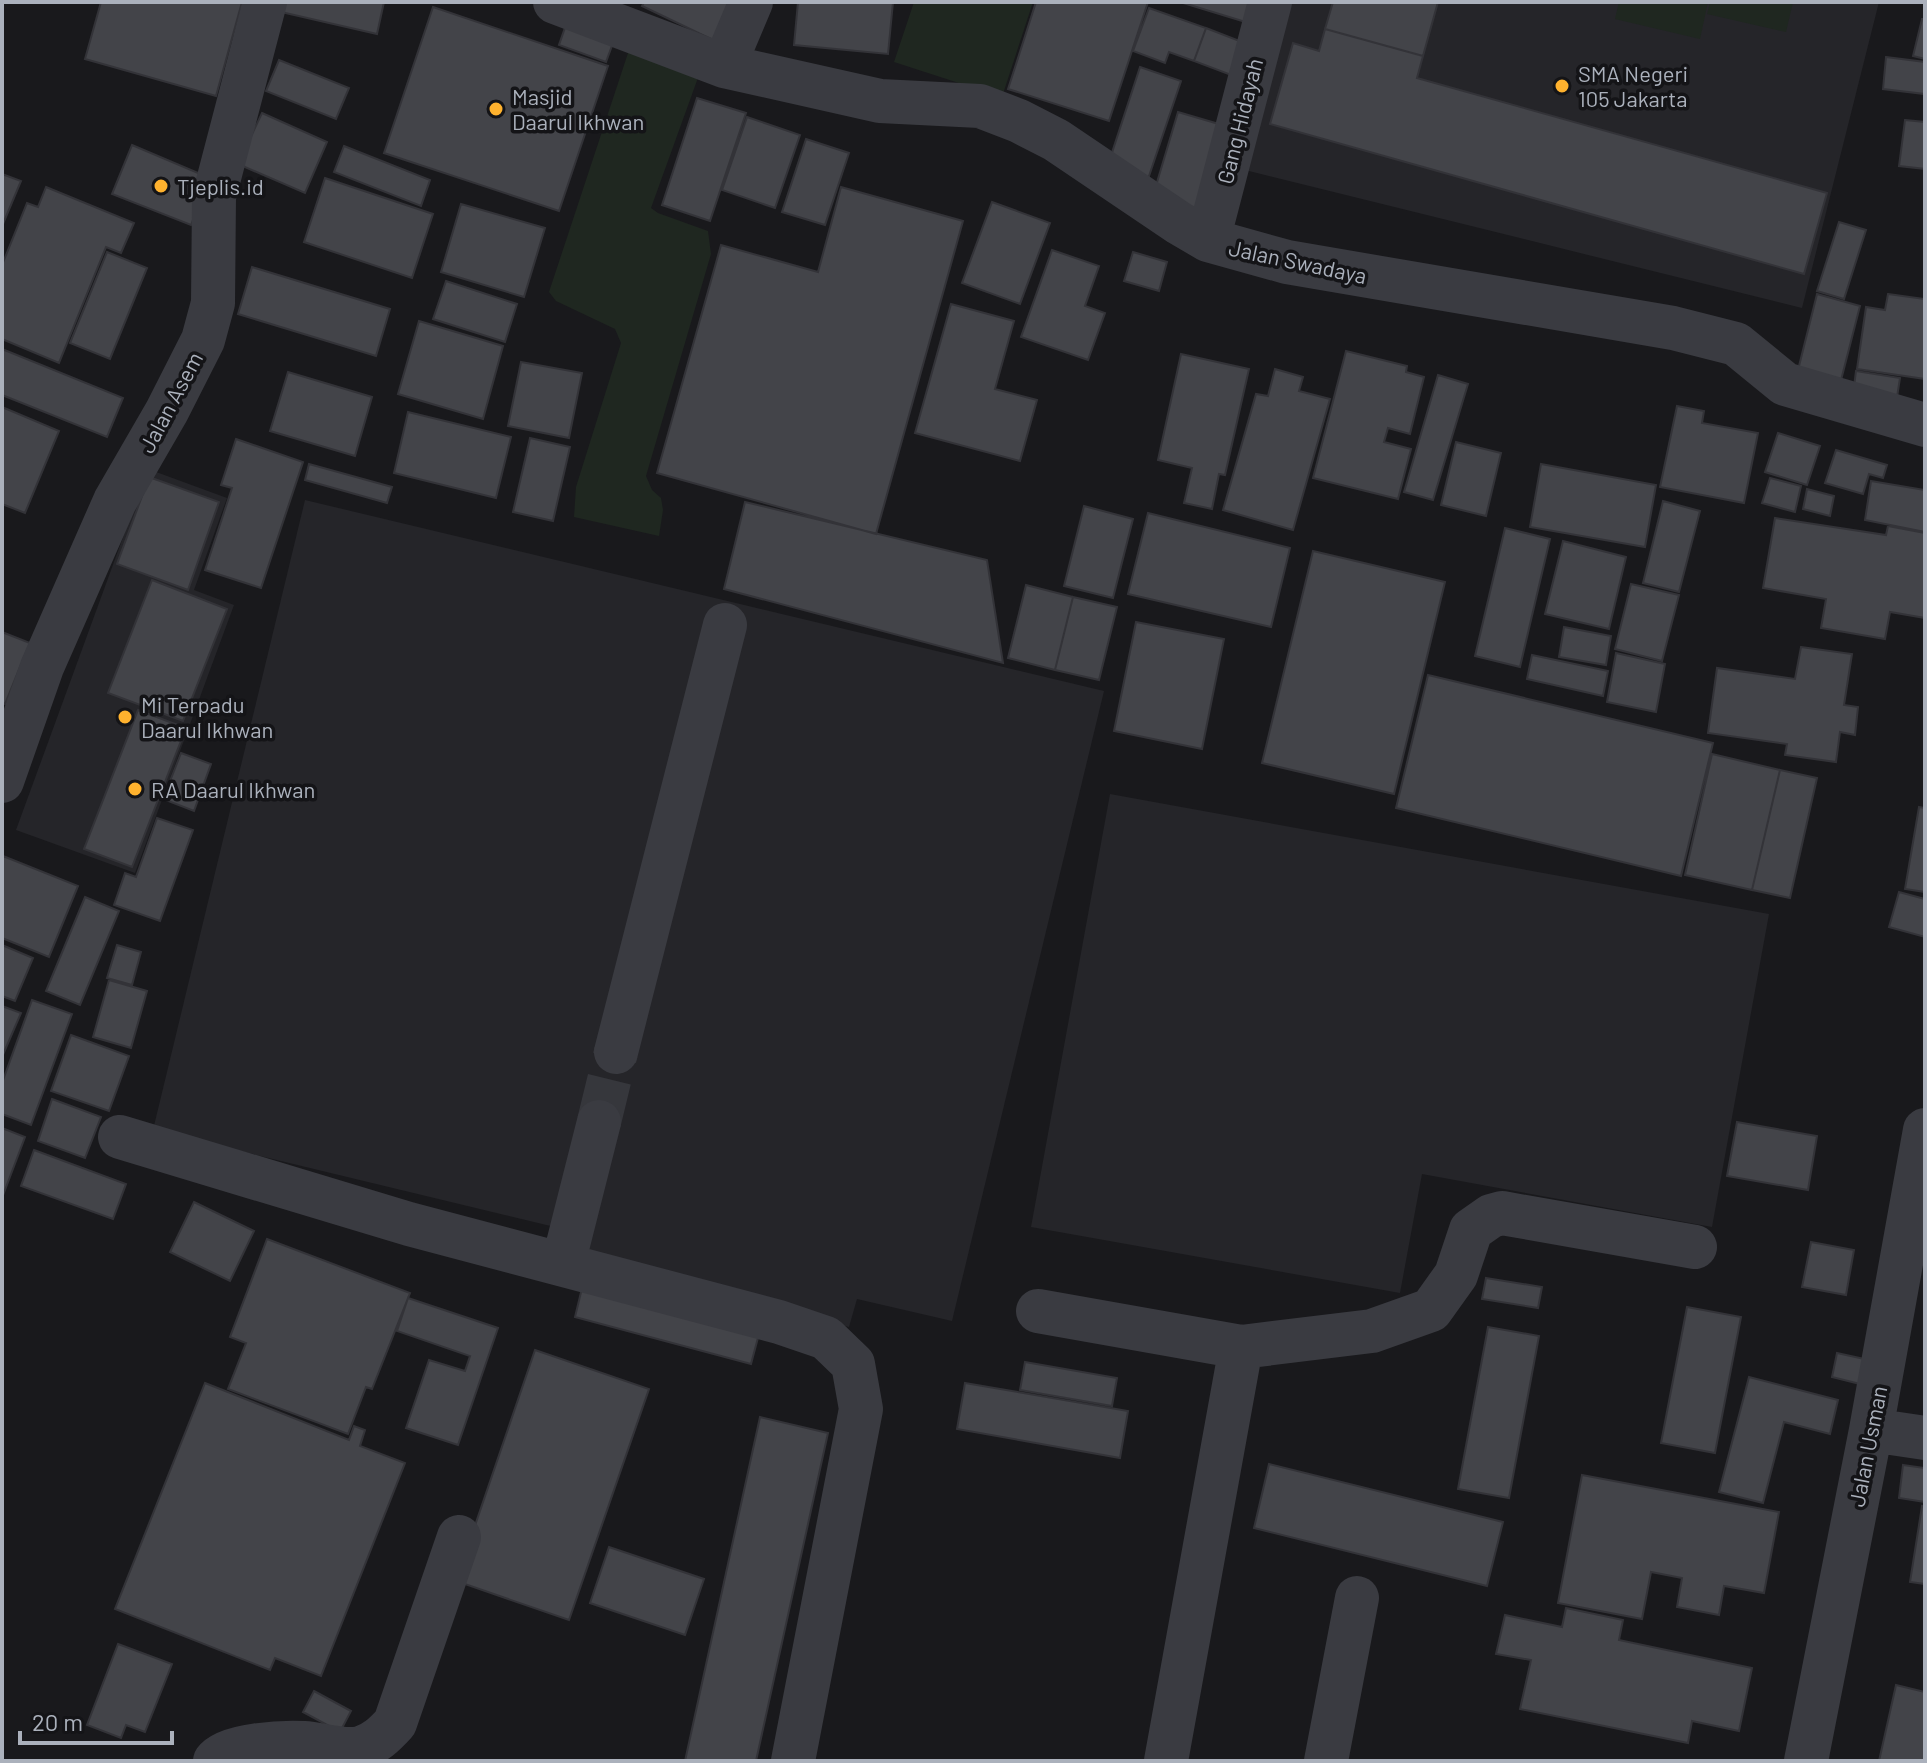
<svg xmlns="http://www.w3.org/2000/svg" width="1927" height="1763" font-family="Barlow,sans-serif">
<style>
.built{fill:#252529}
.green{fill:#1f2720}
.building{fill:#434449;stroke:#333338;stroke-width:2}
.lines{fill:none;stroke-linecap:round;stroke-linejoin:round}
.minor-tunnel{stroke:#36373c;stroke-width:44;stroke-dasharray:44 22;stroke-linecap:butt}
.minor{stroke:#3a3b41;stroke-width:44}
.poi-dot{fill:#ffb22e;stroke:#141417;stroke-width:3}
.labels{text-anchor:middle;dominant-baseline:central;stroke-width:7;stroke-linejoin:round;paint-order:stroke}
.poi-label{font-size:22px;fill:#abb1bc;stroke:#141417;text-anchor:start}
.street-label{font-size:22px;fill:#abb1bc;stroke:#141417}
</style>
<rect width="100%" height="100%" fill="#19191c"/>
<!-- built -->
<path class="built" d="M1287,2H1879L1802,308L1245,170Z
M148,469L227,498L194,590L234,605L135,873L16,830Z
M305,500L1104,691L952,1321L857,1299L849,1327L557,1252L563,1229L153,1130Z
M1110,794L1769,914L1712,1227L1422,1174L1400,1293L1031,1227Z"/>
<!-- green -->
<path class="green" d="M914,2H1033L1002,97L894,62Z
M1619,2H1708L1700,39L1615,19Z
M1710,2H1793L1786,32L1707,14Z
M629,50L699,75L651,208L658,213L708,231L711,254L646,476L652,490L661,498L663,510L659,536L574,517L576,487L621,343L615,329L556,301L549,292Z"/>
<!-- building -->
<path class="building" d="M101,2H242L216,96L85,59Z
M283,2H384L377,34L281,12Z
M644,2H731L713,40L642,6Z
M798,2H893L888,54L794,45Z
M1036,2H1148L1109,121L1008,89Z
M1180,2H1259L1252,24Z
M1333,2H1438L1423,56L1325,29Z
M433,7L608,66L559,211L384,153Z
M1149,8L1206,28L1194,61L1169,52L1165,63L1133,51Z
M569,16L617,32L606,62L559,45Z
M1922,19H1925V59L1913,56Z
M1206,28L1250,45L1239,78L1194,61Z
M1325,29L1423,56L1417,78L1827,193L1804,274L1270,124L1293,43L1319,51Z
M1886,57L1925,62V94L1883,89Z
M279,60L349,88L336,119L266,91Z
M1140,67L1181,81L1146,185L1106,171Z
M697,98L746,113L710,221L662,205Z
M1178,112L1229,127L1202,214L1152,199Z
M262,113L327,142L305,193L238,164Z
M747,117L800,135L775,208L722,190Z
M1905,120L1925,122V180V169L1899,166Z
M806,139L849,153L825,225L782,212Z
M132,145L210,178L191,225L112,194Z
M344,146L430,180L421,206L334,172Z
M2,174L21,181L3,224L2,223Z
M325,178L433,214L412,278L304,242Z
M46,187L134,223L121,253L106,247L59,363L2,339V265L27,203L38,207Z
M841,187L963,221L876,534L657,473L721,245L818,272Z
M992,202L1050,223L1020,304L962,283Z
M461,204L545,228L524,297L441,272Z
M1839,222L1866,230L1844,299L1817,291Z
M1052,250L1099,266L1085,306L1105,313L1088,360L1021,337Z
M107,252L147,268L110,359L70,343Z
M1133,252L1167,262L1159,291L1124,281Z
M252,267L390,309L376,356L238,314Z
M446,281L517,304L505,342L433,319Z
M1817,294L1860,306L1838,392L1795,382Z
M1888,294L1925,299V379L1857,369L1866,307L1885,310Z
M951,304L1014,321L995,389L1037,400L1020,461L915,433Z
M419,321L503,346L483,419L398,394Z
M2,349L123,398L107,437L2,395Z
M1346,351L1407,366L1406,372L1424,377L1410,434L1388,428L1384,442L1411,449L1398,499L1313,478Z
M1181,354L1249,369L1225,475L1219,474L1212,509L1184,503L1192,468L1158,460Z
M521,362L582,373L569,438L508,426Z
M1275,369L1303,377L1299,391L1330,399L1293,530L1223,510L1256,394L1268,396Z
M1856,371L1900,378L1895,410L1852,403Z
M288,372L372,397L355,456L270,431Z
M1438,375L1468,384L1433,500L1404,492Z
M1677,406L1704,411L1702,423L1758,433L1744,503L1660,487Z
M2,407L59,431L25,513L2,504Z
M408,412L511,437L496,498L394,473Z
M1778,433L1820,446L1807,485L1765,472Z
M530,438L570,447L553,521L513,512Z
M236,439L303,462L261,588L205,570L232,488L221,485Z
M1456,442L1501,453L1486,516L1441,505Z
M1836,450L1887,465L1883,478L1869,474L1863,494L1825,483Z
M309,464L392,487L387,503L305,480Z
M1541,464L1656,485L1645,547L1530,527Z
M149,477L219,502L188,590L117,564Z
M1770,478L1801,486L1795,512L1762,503Z
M1871,481L1925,490V532L1865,520Z
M1807,489L1834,496L1830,516L1803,509Z
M1663,501L1700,511L1679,592L1643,583Z
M745,502L987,560L1003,663L724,589Z
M1084,506L1133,519L1113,598L1064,586Z
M1148,513L1290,548L1271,627L1128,594Z
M1775,518L1886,535L1888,526L1925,533V618L1890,612L1885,639L1821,628L1826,599L1763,588Z
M1505,528L1550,539L1520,667L1475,656Z
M1563,541L1626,557L1609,629L1545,614Z
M1313,551L1445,582L1394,794L1262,763Z
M152,580L227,609L183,721L108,693Z
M1631,584L1679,595L1662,661L1615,649Z
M1026,585L1073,597L1055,670L1008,658Z
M1073,597L1117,607L1099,680L1055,670Z
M1136,622L1224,639L1202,749L1114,731Z
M1564,627L1611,636L1606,665L1559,657Z
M2,632L30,643L5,704L2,703Z
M1801,647L1852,654L1844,705L1858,707L1855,735L1840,732L1836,762L1785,755L1787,744L1708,733L1717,668L1795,679Z
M1616,653L1665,664L1656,712L1607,702Z
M1532,655L1608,671L1603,696L1527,679Z
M1428,675L1713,743L1681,876L1396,808Z
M138,710L186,728L132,867L84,849Z
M181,753L211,764L194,811L163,799Z
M1712,754L1780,770L1752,890L1685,875Z
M1780,770L1817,778L1790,898L1752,890Z
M1919,807L1925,808V892L1905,889Z
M157,818L193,830L160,921L114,905L125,873L136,877Z
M3,856L78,886L49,957L2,938Z
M1899,892L1925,899V937L1889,927Z
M85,897L119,911L80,1005L46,991Z
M2,945L33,958L15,1001L2,996Z
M117,945L141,952L132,985L107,978Z
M109,980L147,991L131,1048L93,1037Z
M32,1000L72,1014L31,1125L2,1114V1083Z
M2,1006L21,1013L2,1057Z
M71,1035L129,1056L109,1111L51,1091Z
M52,1099L101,1117L85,1158L38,1141Z
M1737,1122L1817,1136L1808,1190L1727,1176Z
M2,1128L25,1137L2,1198Z
M34,1150L126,1184L113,1219L21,1186Z
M194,1202L254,1231L230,1281L170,1252Z
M267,1239L410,1293L372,1389L366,1387L348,1434L228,1389L246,1343L230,1337Z
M1811,1242L1854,1250L1846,1295L1802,1287Z
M1486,1278L1542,1287L1538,1308L1482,1299Z
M582,1288L759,1334L751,1364L575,1317Z
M408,1298L498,1328L458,1445L406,1428L429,1360L465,1371L470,1356L397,1331Z
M1687,1307L1741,1317L1715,1453L1661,1443Z
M1488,1327L1539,1336L1509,1498L1458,1489Z
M535,1350L649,1389L569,1620L456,1581Z
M1837,1353L1869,1360L1864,1385L1832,1377Z
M1025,1362L1117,1378L1112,1406L1020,1390Z
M1749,1377L1838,1400L1830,1434L1784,1422L1763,1503L1719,1492Z
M205,1383L349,1440L354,1426L365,1430L360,1446L405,1463L321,1676L275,1658L270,1670L115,1609Z
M965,1383L1128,1411L1120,1458L957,1429Z
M760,1417L828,1433L756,1761H685Z
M1269,1464L1503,1522L1487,1586L1254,1528Z
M1903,1465L1925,1468V1502L1899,1498Z
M1582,1475L1779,1512L1764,1593L1724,1586L1719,1615L1677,1607L1682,1578L1651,1572L1642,1619L1558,1603Z
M1922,1506L1925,1507V1584L1910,1582Z
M609,1547L704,1579L685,1635L590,1603Z
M1566,1608L1623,1620L1619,1640L1752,1668L1739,1731L1692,1721L1688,1743L1520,1709L1531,1660L1496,1654L1505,1615L1562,1627Z
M118,1644L172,1664L145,1732L126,1725L121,1738L87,1725Z
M1896,1685L1925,1692V1761H1879Z
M314,1691L351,1711L340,1732L303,1712Z"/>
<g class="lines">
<!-- minor-tunnel -->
<path class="minor-tunnel" d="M599,1122L616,1052"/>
<!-- minor -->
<path class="minor" d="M555,2L724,66L880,101L980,106L1019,121L1056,140L1179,223L1208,240L1287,262L1673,328L1736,344L1785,384L1925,425
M724,66L751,2
M1208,240L1270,2
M2,781L42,667L115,501L167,411L203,340L213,303L214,197L265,2
M616,1052L725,625
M120,1137L409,1224L779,1322L826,1338L853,1364L861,1409L793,1761
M563,1264L599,1122
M1038,1311L1241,1347L1372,1331L1431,1310L1456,1275L1471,1230L1491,1216L1502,1213L1695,1247
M1871,1430L1925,1438
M215,1761C227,1744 284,1742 304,1743C321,1744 344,1752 360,1748C375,1744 385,1734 395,1723L459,1537
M1166,1761L1241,1347
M1326,1761L1357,1598
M1806,1761L1871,1430L1925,1130"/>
</g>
<!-- markers -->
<g class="poi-dot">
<circle cx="1562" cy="86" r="8"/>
<circle cx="496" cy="109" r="8"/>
<circle cx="161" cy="186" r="8"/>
<circle cx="125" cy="717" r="8"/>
<circle cx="135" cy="789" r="8"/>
</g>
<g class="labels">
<!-- poi labels -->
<g class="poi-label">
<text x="1578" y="73">SMA Negeri<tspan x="1578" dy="25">105 Jakarta</tspan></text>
<text x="512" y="96">Masjid<tspan x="512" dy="25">Daarul Ikhwan</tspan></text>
<text x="177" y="186">Tjeplis.id</text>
<text x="141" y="704">Mi Terpadu<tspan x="141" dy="25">Daarul Ikhwan</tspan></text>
<text x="151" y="789">RA Daarul Ikhwan</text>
</g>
<!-- street labels -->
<g class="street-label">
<text transform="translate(1239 121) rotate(-76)">Gang Hidayah</text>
<text transform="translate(1298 261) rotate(12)">Jalan Swadaya</text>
<text transform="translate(170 402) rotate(-62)">Jalan Asem</text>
<text transform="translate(1867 1446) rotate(-79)">Jalan Usman</text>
</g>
</g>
<!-- border -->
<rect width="1927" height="1763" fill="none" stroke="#abb1bc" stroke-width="8"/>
<!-- scale -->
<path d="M20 1731v12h152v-12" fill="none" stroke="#abb1bc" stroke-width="4"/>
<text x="32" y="1731" font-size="24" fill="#abb1bc" stroke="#141417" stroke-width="6" paint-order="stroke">20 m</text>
</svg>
